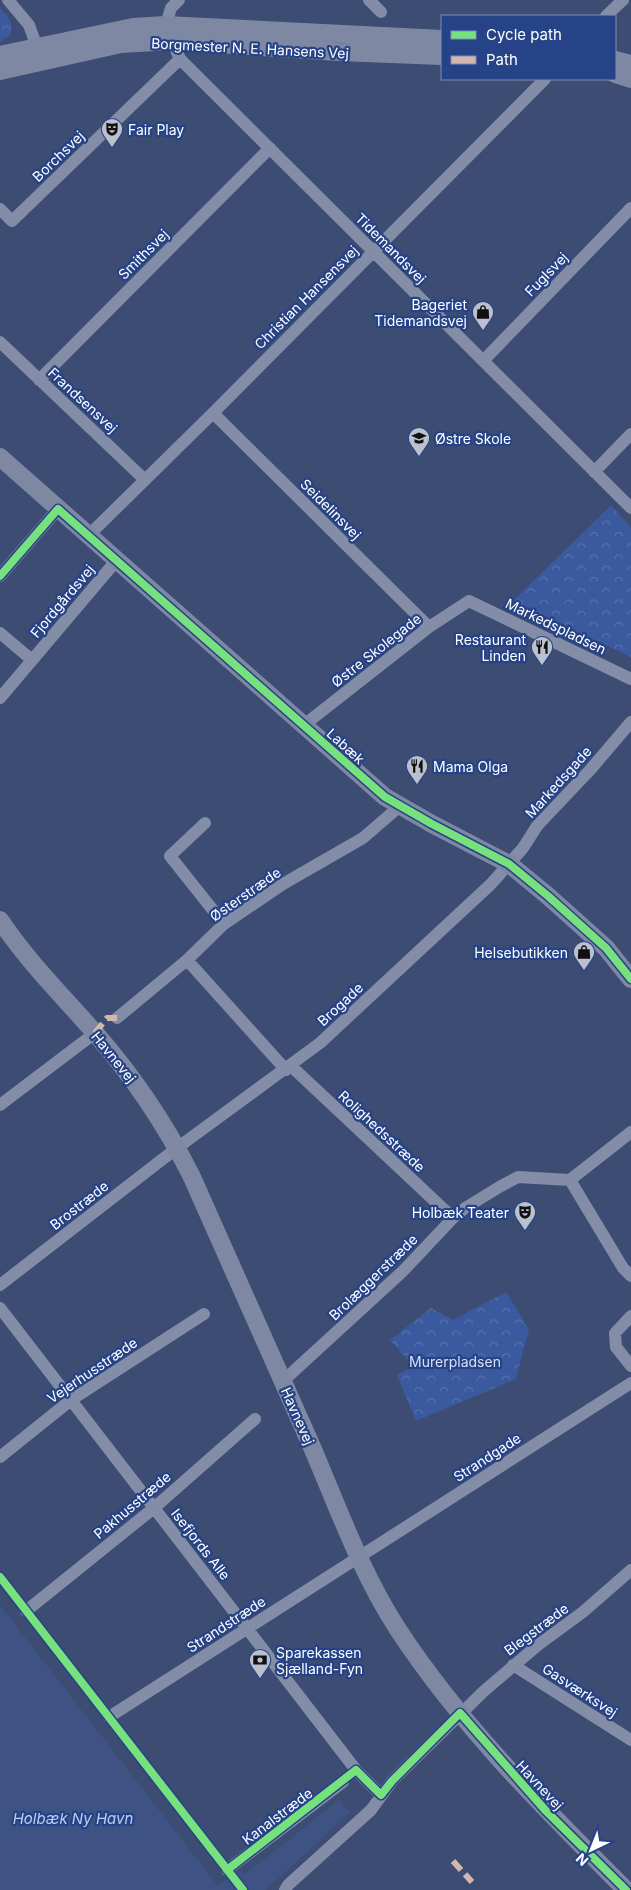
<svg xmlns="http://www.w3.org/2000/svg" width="631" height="1890" font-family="Inter,sans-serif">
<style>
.forest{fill:url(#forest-crowns)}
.water{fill:#3e5384}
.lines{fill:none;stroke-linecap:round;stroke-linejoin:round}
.street{stroke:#838da7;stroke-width:12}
.secondary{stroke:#7e88a3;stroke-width:18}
.quiet{stroke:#d1b7ad;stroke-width:6;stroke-dasharray:12 6;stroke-linecap:butt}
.cycleway-casing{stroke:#264388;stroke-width:11}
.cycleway{stroke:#77e17e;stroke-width:8}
.labels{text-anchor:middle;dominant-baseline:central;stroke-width:4.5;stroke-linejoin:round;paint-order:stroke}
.street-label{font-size:14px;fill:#fff;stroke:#264388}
.poi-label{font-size:14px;fill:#fff;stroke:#264388;text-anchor:start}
.park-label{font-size:14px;fill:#d6e0f7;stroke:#264388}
.water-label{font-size:15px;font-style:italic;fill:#bdcef0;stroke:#264388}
</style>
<defs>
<pattern id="forest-crowns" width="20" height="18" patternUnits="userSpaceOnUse" patternTransform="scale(1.25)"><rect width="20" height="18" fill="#3a599e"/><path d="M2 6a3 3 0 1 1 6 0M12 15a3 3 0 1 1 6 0" fill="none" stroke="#5872ad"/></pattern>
</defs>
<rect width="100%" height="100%" fill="#3c4c72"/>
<!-- forest -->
<path class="forest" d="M0,8C8,16 14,22 11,34L0,42Z
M611,505L631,528V657L513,601Z
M506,1292L529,1329L516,1379L416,1421L397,1375L413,1366L390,1340L431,1308L453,1320Z"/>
<!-- water -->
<path class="water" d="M0,1605L218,1886L237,1872L240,1871L244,1875L339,1800L350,1812L266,1890H0Z"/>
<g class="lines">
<!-- street -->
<path class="street" d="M8,0L29,25L39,53
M369,0L381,12
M606,16L623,0
M166,25L171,8L179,0
M172,41L180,59L631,508
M0,209L12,221L180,59
M0,342L145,480
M483,361L631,208
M39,380L270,148
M213,413L429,627
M594,472L631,434
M88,536L213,413L545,79
M0,576L58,509
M0,633L32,660
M0,698L116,561
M304,725L429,627L469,601L631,679
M205,823L170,856L224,924
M187,960L286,1070
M117,1018L187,960L224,924L283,884L363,838L400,806
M291,1066L453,1218
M0,1105L95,1033
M570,1180L623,1268L631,1276
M570,1180L631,1132
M0,1285L177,1148L320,1043L491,884L523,848L537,826L590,770L631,722
M0,1308L356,1770L381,1795
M631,1316L615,1333L616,1347L631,1366
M283,1381L403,1271L453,1218L465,1208L501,1186L518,1177L570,1180
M0,1457L71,1400L204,1314
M26,1611L154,1508L255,1419
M513,1665L631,1740
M109,1717L631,1383
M227,1870L343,1782
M285,1890L288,1885L371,1810L392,1781L484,1691L538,1645L583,1612L631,1570"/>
<!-- secondary -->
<path class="secondary" d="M0,55L133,27L166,25L442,39
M615,60L631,64
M0,71L121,44L172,41L339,52L442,56
M615,74L631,79
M0,457L385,797L432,824L509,864L548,896L606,948L631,979
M0,920C28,962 62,995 95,1033C133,1076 165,1124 191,1175C231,1266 272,1356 312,1447C338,1508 361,1572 397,1628C461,1726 544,1808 626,1890"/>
<!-- quiet -->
<path class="quiet" d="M95,1033L107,1018H117
M453,1861L472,1882"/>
<!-- cycleway casing -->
<g class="cycleway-casing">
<path id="cycleway" d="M0,576L58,509L385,797L432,824L509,864L548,896L606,948L631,979
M0,1577L243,1890
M227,1870L356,1770L381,1795L392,1781L460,1713L546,1811L626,1890"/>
</g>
<!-- cycleway -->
<use href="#cycleway" class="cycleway"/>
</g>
<!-- icons -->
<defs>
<g id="theatre-pin" transform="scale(1.125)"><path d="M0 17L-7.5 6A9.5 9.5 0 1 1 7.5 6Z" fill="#bbc0ce" stroke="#264388"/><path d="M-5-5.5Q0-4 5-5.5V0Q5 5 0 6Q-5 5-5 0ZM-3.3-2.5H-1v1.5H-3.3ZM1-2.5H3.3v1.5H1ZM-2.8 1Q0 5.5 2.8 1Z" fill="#111"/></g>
<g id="shop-pin" transform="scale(1.125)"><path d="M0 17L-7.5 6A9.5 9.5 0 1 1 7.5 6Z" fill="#bbc0ce" stroke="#264388"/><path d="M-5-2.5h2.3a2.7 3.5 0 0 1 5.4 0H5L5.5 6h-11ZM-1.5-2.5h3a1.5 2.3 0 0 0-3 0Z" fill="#111"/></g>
<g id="school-pin" transform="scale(1.125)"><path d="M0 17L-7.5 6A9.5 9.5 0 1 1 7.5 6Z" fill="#bbc0ce" stroke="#264388"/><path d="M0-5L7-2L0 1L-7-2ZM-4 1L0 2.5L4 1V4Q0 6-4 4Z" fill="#111"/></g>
<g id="restaurant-pin" transform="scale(1.125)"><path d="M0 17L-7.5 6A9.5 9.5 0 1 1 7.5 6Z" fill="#bbc0ce" stroke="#264388"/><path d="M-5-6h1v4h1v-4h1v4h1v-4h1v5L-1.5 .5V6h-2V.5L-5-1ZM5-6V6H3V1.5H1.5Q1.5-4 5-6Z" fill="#111"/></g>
<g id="bank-pin" transform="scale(1.125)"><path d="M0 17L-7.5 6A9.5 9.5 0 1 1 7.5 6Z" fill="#bbc0ce" stroke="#264388"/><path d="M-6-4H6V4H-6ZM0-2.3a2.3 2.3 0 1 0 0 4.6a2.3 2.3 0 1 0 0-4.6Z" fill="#111"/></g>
</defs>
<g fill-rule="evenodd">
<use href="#theatre-pin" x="112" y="129"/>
<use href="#shop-pin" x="483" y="312"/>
<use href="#school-pin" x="419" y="438"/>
<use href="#restaurant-pin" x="542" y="647"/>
<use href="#restaurant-pin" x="417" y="766"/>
<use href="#shop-pin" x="584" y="952"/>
<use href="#theatre-pin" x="525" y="1212"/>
<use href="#bank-pin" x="260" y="1660"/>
</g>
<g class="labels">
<!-- street labels -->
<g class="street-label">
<text transform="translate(250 48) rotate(3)">Borgmester N. E. Hansens Vej</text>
<text transform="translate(58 156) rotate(-44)">Borchsvej</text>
<text transform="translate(391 248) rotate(45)">Tidemandsvej</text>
<text transform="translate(143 254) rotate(-45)">Smithsvej</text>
<text transform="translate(546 274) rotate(-46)">Fuglsvej</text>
<text transform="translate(306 297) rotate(-45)">Christian Hansensvej</text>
<text transform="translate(83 400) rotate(43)">Frandsensvej</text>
<text transform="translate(331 509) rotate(45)">Seidelinsvej</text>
<text transform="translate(62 601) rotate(-50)">Fjordgårdsvej</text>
<text transform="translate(556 626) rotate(26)">Markedspladsen</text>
<text transform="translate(376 650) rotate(-38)">Østre Skolegade</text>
<text transform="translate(346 746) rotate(42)">Labæk</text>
<text transform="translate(558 782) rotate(-48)">Markedsgade</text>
<text transform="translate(245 894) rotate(-35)">Østerstræde</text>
<text transform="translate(340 1004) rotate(-43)">Brogade</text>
<text transform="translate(114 1057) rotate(51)">Havnevej</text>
<text transform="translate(382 1131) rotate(43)">Rolighedsstræde</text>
<text transform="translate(79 1205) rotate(-38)">Brostræde</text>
<text transform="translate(373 1277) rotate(-44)">Brolæggerstræde</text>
<text transform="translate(92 1370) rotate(-34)">Vejerhusstræde</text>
<text transform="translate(298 1416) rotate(66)">Havnevej</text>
<text transform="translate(487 1457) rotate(-33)">Strandgade</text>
<text transform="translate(132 1505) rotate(-40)">Pakhusstræde</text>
<text transform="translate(201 1544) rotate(52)">Isefjords Alle</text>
<text transform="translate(226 1624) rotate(-33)">Strandstræde</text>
<text transform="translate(536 1629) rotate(-37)">Blegstræde</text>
<text transform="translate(580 1690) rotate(33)">Gasværksvej</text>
<text transform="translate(540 1785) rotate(47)">Havnevej</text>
<text transform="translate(277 1816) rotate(-37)">Kanalstræde</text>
</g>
<!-- poi labels -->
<g class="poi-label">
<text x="128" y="129">Fair Play</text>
<text x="467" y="304" text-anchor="end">Bageriet<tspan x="467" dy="16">Tidemandsvej</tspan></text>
<text x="435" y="438">Østre Skole</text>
<text x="526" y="639" text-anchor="end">Restaurant<tspan x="526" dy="16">Linden</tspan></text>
<text x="433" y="766">Mama Olga</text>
<text x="568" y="952" text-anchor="end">Helsebutikken</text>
<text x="509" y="1212" text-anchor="end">Holbæk Teater</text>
<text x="276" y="1652">Sparekassen<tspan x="276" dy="16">Sjælland-Fyn</tspan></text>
</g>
<!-- park labels -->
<g class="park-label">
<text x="455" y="1361">Murerpladsen</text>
</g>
<!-- water labels -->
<g class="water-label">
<text x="73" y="1818">Holbæk Ny Havn</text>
</g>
</g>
<!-- legend -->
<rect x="441" y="15" width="175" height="65" fill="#264388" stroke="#7d8eb8"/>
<rect x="451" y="31" width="25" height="8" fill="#77e17e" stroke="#7d8eb8"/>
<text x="486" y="40" font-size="15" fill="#ffffff">Cycle path</text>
<rect x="451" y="56" width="25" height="8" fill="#d1b7ad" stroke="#7d8eb8"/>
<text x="486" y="65" font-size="15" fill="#ffffff">Path</text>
<!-- north arrow -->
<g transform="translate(591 1850) rotate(223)" stroke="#264388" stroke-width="4" paint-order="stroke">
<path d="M0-4L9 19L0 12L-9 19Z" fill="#ffffff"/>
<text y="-8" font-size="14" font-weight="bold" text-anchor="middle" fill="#ffffff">N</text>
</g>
</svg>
